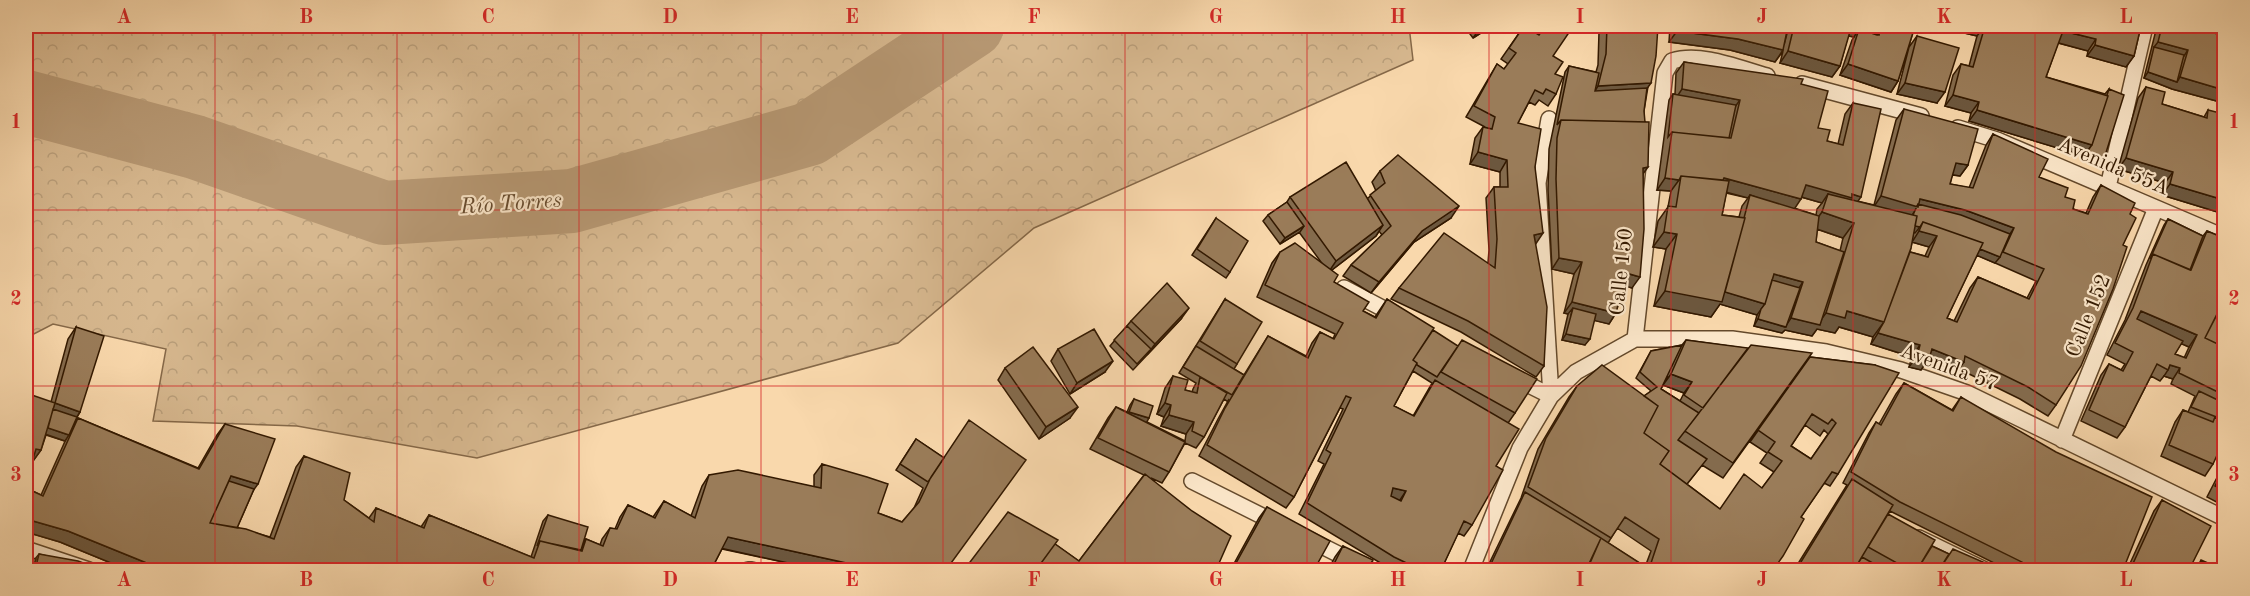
<svg xmlns="http://www.w3.org/2000/svg" width="2250" height="596" font-family="'Old Standard TT',serif">
<style>
.forest{fill:url(#forest-crowns);stroke:#856848;stroke-width:1.5}
.lines{fill:none;stroke-linecap:round;stroke-linejoin:round}
.river{stroke:#b69772;stroke-width:64}
.service-casing{stroke:#64492b;stroke-width:18}
.service{stroke:#fbe6c9;stroke-width:15}
.wall{fill:#846b4d;stroke:#331900;stroke-width:1.5;fill-rule:evenodd}
.shaded-wall{fill:#6c573e;stroke:#331900;stroke-width:1.5}
.building{fill:#9a7c59;stroke:#331900;stroke-width:1.5;fill-rule:evenodd}
.grid{fill:none;stroke:#d62828;stroke-width:1.5;stroke-opacity:0.55}
.labels{text-anchor:middle;dominant-baseline:central;stroke-width:4.5;stroke-linejoin:round;paint-order:stroke}
.street-label{font-size:21px;fill:#331900;stroke:#fbe6c9}
.water-label{font-size:22px;font-style:italic;fill:#674b2e;stroke:#fbe6c9}
.neatline{fill:none;stroke:#d62828;stroke-width:2}
.grid-label{font-size:20px;text-anchor:middle;font-weight:bold;fill:#d62828}
</style>
<defs>
<pattern id="forest-crowns" width="20" height="18" patternUnits="userSpaceOnUse" patternTransform="scale(1.5)"><rect width="20" height="18" fill="#d7b88f"/><path d="M2 6a3 3 0 1 1 6 0M12 15a3 3 0 1 1 6 0" fill="none" stroke="#b99e7a"/></pattern>
</defs>
<rect width="100%" height="100%" fill="#f9d8ac"/>
<filter id="stains"><feTurbulence type="fractalNoise" baseFrequency=".00333" numOctaves="4"/><feColorMatrix values="0 0 0 0 .2 0 0 0 0 .09 0 0 0 0 .02 0 0 0 .5 -.17"/></filter>
<radialGradient id="worn" r=".72"><stop offset=".6" stop-color="#630" stop-opacity="0"/><stop offset="1" stop-color="#630" stop-opacity=".3"/></radialGradient>
<!-- forest -->
<path class="forest" d="M26,26H1409L1413,60L1034,228L898,343L477,458L297,426L153,421L166,349L53,324L26,338Z"/>
<g class="lines">
<!-- river -->
<path class="river" d="M26,102L195,147L384,213L572,201L809,134L972,26"/>
<!-- service casing -->
<g class="service-casing">
<path id="service" d="M1802,84L1921,116
M1549,119L1538,183L1551,396
M1958,128L1997,140L2224,237
M2108,187L2145,26
M1344,288L1399,317
M1635,339L1665,73L1672,61C1701,52 1738,68 1767,76
M1513,377L1551,396
M2062,440L2156,208
M1192,481L1278,524
M1919,538L1985,570
M1310,540L1370,570
M26,549L89,570
M748,570H752
M1471,570L1520,448L1551,396L1576,372L1635,339H1732L1826,352L1901,370L1967,393L2224,518"/>
</g>
<!-- service -->
<use href="#service" class="service"/>
</g>
<!-- wall -->
<path class="wall" d="M1464,26H1492L1473,38Z
M1524,26L1538,34L1540,32L1538,26H1560L1557,27L1553,56L1555,74L1556,94L1548,106L1539,100L1535,105L1529,102L1518,123L1535,167V244L1544,366L1536,377L1461,332L1391,299L1399,288L1488,263L1489,250L1486,198L1494,187H1500V172L1470,164L1475,138L1483,127H1485L1466,117L1490,76L1497,64L1504,69L1508,64L1501,59Z
M1603,26H1658L1644,111L1643,175L1632,288L1623,285L1616,313L1609,324L1594,320L1585,345L1562,340L1568,314L1564,313L1574,274L1552,269L1548,190L1549,149L1565,72L1569,66L1596,72L1598,65L1599,32Z
M1670,26H1788L1784,45L1789,26H1840L1846,27L1847,26H1915L1898,81L1891,92L1840,75L1852,40L1854,37L1848,36L1840,66L1832,77L1780,63L1783,51L1775,62L1730,50L1669,42Z
M1962,26H2141L2134,56L2126,67L2087,56L2088,51L2058,43L2046,77L2105,94L2109,89L2104,159L2100,165L2083,160L2085,155L2084,156L1969,121L1971,113L1945,106L1953,75L1961,64L1969,66L1977,36L1960,32Z
M2157,26H2195L2194,27L2224,36V103L2172,89L2144,78Z
M1917,36L1937,103L1897,94L1909,47Z
M1684,62L1801,84L1818,128L1827,141L1838,144L1845,114L1853,103L1857,201L1874,205L1896,120L1904,109L1968,165L1960,176L1952,175L1950,184L1969,188L1986,145L1993,134L2039,177L2065,197L2073,209L2086,213L2093,197L2101,185L2130,214L2123,245L2056,405L2048,416L2020,399L1959,369L1956,373L1927,361L1921,370L1909,367L1912,357L1871,344L1873,337L1839,327L1835,333L1817,329L1812,336L1785,330L1782,333L1754,326L1757,315L1720,304L1711,317L1654,306L1666,249L1653,247L1658,221L1668,207L1671,191L1657,190L1669,100L1673,94H1675L1676,73ZM1726,193L1748,198L1742,206L1739,217L1722,215ZM1801,197L1822,203L1817,209L1816,215L1794,208ZM1817,229L1843,238L1840,251L1816,242ZM1912,242L1929,247L1925,256L1910,252ZM1977,255L2036,281L2027,298L1978,277L1970,288L1954,321L1947,318Z
M2146,87L2162,104L2204,117L2208,110L2218,150H2220L2221,145L2224,140V214L2162,195L2165,183L2118,169L2138,98Z
M1380,171L1451,218L1414,242L1371,293L1343,276L1351,265L1382,235L1379,231L1376,236L1332,270L1334,282L1363,311L1375,317L1387,299L1433,330L1515,413L1508,423L1496,466L1472,525L1464,536L1458,533L1441,570H1392L1299,514L1324,464L1318,461L1343,409L1340,408L1294,497L1286,508L1199,456L1218,419L1229,399L1228,402L1224,399L1204,437L1196,448L1185,443L1169,472L1162,483L1151,478L1218,565L1231,569L1259,518L1267,507L1314,570H964L1055,544L1079,561L1144,475L1090,449L1108,418L1116,407L1127,412L1130,405L1134,399L1147,422L1185,441L1186,434L1161,426L1164,417L1157,414L1165,388L1173,376L1185,390L1192,392L1193,389L1196,383L1179,373L1225,299L1237,364L1234,369L1244,375L1268,336L1306,356L1312,343L1320,332L1333,339L1335,334L1257,297L1272,263L1280,252L1321,262L1299,232L1280,244L1263,221L1268,215L1287,202L1290,197L1368,198L1376,191L1372,182ZM1413,371L1432,383L1413,416L1394,406Z
M1216,218L1230,272L1226,278L1192,255Z
M2168,219L2203,236L2207,231L2224,238V410H2223L2219,418L2213,464L2205,476L2161,456L2175,422L2183,410L2188,412L2195,396L2171,384L2173,379L2164,376L2160,381L2151,376L2125,427L2117,438L2081,421L2101,375L2109,364L2121,370L2125,364L2107,355L2125,320L2146,265L2164,225ZM2181,343L2189,347L2184,358L2175,354Z
M1181,319L1133,370L1110,346L1131,321Z
M76,327L80,412L77,417L73,426L78,418L198,468L217,435L225,424L254,489L237,528L270,537L296,467L304,456L344,500L369,518L376,508L421,527L429,515L531,557L543,521L548,515L583,544L586,539L600,545L602,539L610,528L615,529L620,517L628,505L653,517L664,501L691,516L702,486L709,475L814,487V475L822,464L878,513L902,522L914,508L923,488L896,470L916,439L944,458L946,570H820L722,549L711,570H128L60,542L26,532V488L41,495L66,439L65,441L46,435L41,450L33,461H32L51,402L68,339Z
M1686,340L1810,357L1875,365L1838,474L1830,486L1824,483L1801,517L1773,570H1486L1521,498L1538,449L1569,397L1577,386L1644,396L1651,391L1636,378L1651,351L1682,345ZM1800,371L1750,442L1767,453L1760,463L1774,472L1762,488L1720,509L1687,484L1702,465L1723,478ZM1668,376L1663,385L1684,393L1680,401L1661,389ZM1805,425L1820,436L1824,430L1828,434L1811,459L1791,446ZM1617,528L1651,551L1645,567L1608,543Z
M1058,349L1105,372L1070,394L1051,361Z
M1005,368L1070,418L1039,439L998,380Z
M1904,383L1952,410L1961,397L2123,570H2008L1890,511L1887,516L1932,546L1949,554L2003,570H1794L1847,485L1843,483L1869,433L1876,422L1879,424L1896,394Z
M2224,464V506L2207,497Z
M2162,500L2189,570H2127L2154,511Z
M1343,546L1367,570H1328L1335,557Z
M39,554L102,570H26Z"/>
<!-- shaded-wall -->
<path class="shaded-wall" d="M1484,26H1492L1473,38L1481,27Z
M1964,26H1985L1977,36L1960,32Z
M1849,29L1858,31L1854,37L1844,35Z
M1677,31L1738,39L1783,50L1775,62L1730,50L1669,42Z
M2063,31L2096,39L2088,51L2055,42Z
M2158,42L2188,50L2180,62L2154,47Z
M2095,45L2134,56L2126,67L2087,56Z
M1788,51L1840,66L1832,77L1780,63Z
M1848,64L1898,81L1891,92L1840,75Z
M2148,72L2177,82L2180,77L2224,90V103L2172,89L2144,78Z
M1651,83L1643,94L1591,97L1598,86Z
M1905,83L1945,92L1937,103L1897,94Z
M1682,89L1740,100L1732,111L1674,101Z
M1953,95L1979,102L1971,113L1945,106Z
M1977,110L2092,145L2084,156L1969,121Z
M1478,152L1507,160L1500,172L1470,164Z
M2087,154L2104,159L2100,165L2083,160Z
M2126,158L2173,172L2165,183L2118,169Z
M1956,163L1968,165L1960,176L1948,174Z
M1648,167L1640,178L1643,168Z
M1665,178L1679,180L1671,191L1657,190Z
M1724,178L1801,199L1793,211L1750,195L1748,198L1718,190Z
M2170,184L2224,200V214L2162,195Z
M1806,185L1852,194L1861,197L1853,208L1828,194L1822,203L1798,196Z
M1881,196L1920,199L1965,210L2014,228L2006,240L1915,211L1910,218L1873,208Z
M1459,206L1451,218L1414,242L1371,293L1379,282L1422,231Z
M1822,212L1854,223L1843,238L1811,227Z
M1383,225L1376,236L1328,273L1336,261Z
M1911,225L1920,227L1915,233L1906,231Z
M1304,226L1300,232L1280,244L1285,238Z
M1919,231L1956,239L2000,257L1995,263L1952,245L1937,236L1929,247L1912,242Z
M1664,232L1677,234L1666,249L1653,247Z
M1543,233L1535,245L1534,235Z
M1559,258L1582,262L1574,274L1552,269Z
M1626,273L1640,277L1632,288L1618,284Z
M1774,274L1803,282L1795,294L1771,280Z
M1665,291H1723L1765,304L1757,315L1720,304L1711,317L1654,306Z
M1572,302L1616,313L1609,324L1571,315L1573,308L1568,314L1564,313Z
M1189,308L1181,319L1147,355L1155,344Z
M1847,311L1884,322L1873,337L1839,327L1835,333L1817,329L1812,336L1785,330L1782,333L1754,326L1758,319L1785,327L1791,318L1818,324L1826,313Z
M2141,311L2197,335L2189,347L2133,323Z
M1878,333L1920,345L1912,357L1871,344Z
M1566,334L1590,339L1585,345L1562,340Z
M1932,349L1964,362L1956,373L1927,361L1921,370L1909,367L1917,356Z
M1113,361L1105,372L1070,394L1077,383Z
M2170,365L2180,368L2173,379L2164,376L2168,370Z
M1671,374L1692,382L1684,393L1663,385Z
M55,403L80,412L73,423L50,415Z
M1165,403L1171,405L1164,417L1157,414Z
M1078,407L1070,418L1039,439L1046,427Z
M1129,412L1149,418L1145,425L1125,418Z
M1169,415L1194,422L1186,434L1161,426Z
M46,427L69,435L65,441L42,433Z
M36,449L41,450L33,461H28Z
M231,476L258,484L250,495L225,487Z
M1393,488L1406,491L1398,503L1386,500Z
M26,519L68,531L164,570H128L60,542L26,532Z
M728,537L851,564L847,570H820L720,548Z"/>
<!-- building -->
<path class="building" d="M1524,26L1539,35L1545,26H1555L1568,34L1553,56L1563,62L1555,74L1563,77L1556,94L1546,89L1543,94L1535,90L1518,123L1541,129L1535,167L1543,233L1534,235L1547,307L1544,366L1468,321L1399,288L1444,233L1495,268L1497,239L1494,187H1508L1507,160L1478,152L1483,127L1492,129L1495,117L1474,106L1497,64L1504,69L1516,53L1509,48Z
M1607,26H1658L1656,56L1651,83L1598,86L1606,54Z
M1677,26H1788L1783,50L1738,39L1677,31Z
M1794,26H1840L1851,28L1840,66L1788,51Z
M1849,26H1879L1877,35L1859,29L1858,31L1850,29L1851,28H1849Z
M1881,26H1915L1898,81L1848,64L1859,29L1879,35Z
M1985,26H2048L2053,27L2054,26H2141L2134,56L2095,45L2096,39L2063,31L2046,77L2108,96L2092,145L1977,110L1979,102L1953,95L1961,64L1973,67Z
M2162,26H2195L2194,27L2224,36V90L2180,77L2188,50L2158,42Z
M1917,36L1959,48L1945,92L1905,83Z
M2154,47L2184,55L2177,82L2148,72Z
M1684,62L1803,79L1801,84L1828,91L1818,128L1830,130L1827,141L1843,145L1853,103L1881,109L1861,197L1852,194V198L1806,185L1801,199L1724,178L1723,180L1681,176L1679,180L1665,178L1672,132L1731,138L1740,100L1682,89Z
M1569,66L1599,73L1595,91L1647,88L1644,111L1645,122L1561,120L1557,125Z
M2146,87L2165,92L2162,104L2207,118L2208,110L2224,114V131L2218,150L2224,152V149V200L2170,184L2173,172L2126,158Z
M2109,89L2124,95L2104,159L2087,154L2089,149L2092,145L2108,96L2107,95Z
M1673,94L1736,105L1729,138L1672,132L1668,137Z
M1904,109L1978,129L1968,165L1956,163L1950,184L1973,188L1993,134L2048,159L2039,177L2068,188L2065,197L2075,200L2073,209L2088,214L2101,185L2135,203L2130,214L2136,218L2123,245L2127,247L2113,289L2081,366L2056,405L2028,387L1965,356L1964,362L1932,349L1929,359L1917,356L1920,345L1878,333L1881,327L1884,322L1910,252L1928,257L1937,236L1919,231L1923,222L1983,243L1947,318L1957,322L1978,277L2029,299L2044,269L2003,252L2014,228L1965,210L1920,199L1918,207L1881,196Z
M1561,120L1649,122L1648,167L1643,168L1644,229L1640,277L1626,273L1616,313L1572,302L1582,262L1559,258L1556,179L1557,138Z
M1398,155L1459,206L1422,231L1379,282L1351,265L1391,226L1370,195L1385,183L1380,171Z
M1346,162L1383,225L1336,261L1290,197Z
M1681,176L1729,181L1722,215L1745,218L1722,302L1665,291L1677,234L1664,232L1668,206L1676,207Z
M1828,194L1917,216L1911,248L1884,322L1847,311L1845,318L1826,313L1854,223L1822,212Z
M1750,195L1819,216L1816,242L1844,252L1820,325L1791,318L1803,282L1774,274L1765,304L1725,292L1745,218H1744Z
M1287,202L1304,226L1285,238L1268,215Z
M1918,204L1961,215L2010,234L2000,257L1980,249L1983,243L1923,222L1920,227L1915,226L1917,216L1913,215Z
M1216,218L1248,241L1230,272L1197,249Z
M2168,219L2203,236L2190,270L2153,254L2150,259Z
M2207,231L2224,238V300L2205,338L2224,347V395L2179,373L2180,368L2170,365L2168,370L2157,364L2125,427L2089,410L2109,364L2123,371L2133,352L2115,343L2133,308L2153,254L2191,270ZM2141,311L2197,335L2186,358L2175,354L2183,341L2137,319Z
M1295,243L1338,275L1334,282L1369,302L1363,311L1376,318L1387,299L1434,328L1413,360L1417,363L1394,406L1414,416L1435,380L1519,429L1496,466L1503,470L1472,525L1464,521L1441,570H1421L1394,557L1307,503L1331,453L1326,450L1351,398L1346,396L1294,497L1207,445L1225,408L1268,336L1308,358L1320,332L1334,339L1343,323L1265,285L1280,252ZM1393,488L1406,491L1401,501L1391,496Z
M1772,280L1800,288L1786,327L1758,319L1761,309L1765,304Z
M1167,283L1189,308L1155,344L1131,321Z
M1225,299L1262,322L1237,364L1200,341Z
M2224,301V347L2205,338Z
M1573,308L1596,314L1590,339L1566,334Z
M1127,326L1151,349L1137,364L1114,340Z
M76,327L104,336L80,412L55,403Z
M1094,329L1113,361L1077,383L1058,349Z
M1433,330L1458,346L1437,377L1417,365V363L1413,360Z
M1462,340L1537,379L1515,413L1441,372Z
M1686,340L1748,348L1703,408L1684,395L1692,382L1671,374Z
M1682,345L1661,389L1699,413L1678,440L1707,459L1687,484L1660,464L1669,451L1644,433L1658,406L1644,396L1657,387L1640,372L1651,351Z
M1751,345L1812,353L1733,463L1685,431Z
M1196,346L1244,375L1232,395L1183,367Z
M1033,347L1078,407L1046,427L1005,368Z
M1810,357L1875,365L1899,373L1838,474L1832,472L1801,517L1804,519L1783,556L1773,570H1710L1706,568L1704,570H1587L1601,538L1649,569L1659,539L1625,517L1611,538L1528,487L1546,438L1577,386L1602,365L1658,406L1644,433L1669,451L1660,464L1720,509L1744,474L1762,488L1782,461L1768,452L1775,442L1758,430ZM1812,414L1828,424L1832,419L1836,423L1811,459L1791,446Z
M1173,376L1188,380L1185,390L1197,393L1200,377L1227,393L1204,437L1192,431L1194,422L1169,415L1171,405L1165,403Z
M1904,383L1953,411L1961,397L2056,452L2152,497L2123,570H2038L1900,502L1851,472L1876,422L1881,425Z
M2199,391L2224,403V407L2219,418L2191,407Z
M26,393L55,403L41,450L36,449L26,483Z
M1134,399L1153,406L1149,418L1129,412Z
M1116,407L1185,442L1169,472L1098,438Z
M53,409L77,417L69,435L48,428Z
M2183,410L2213,422L2215,417L2224,421V440L2213,464L2169,445Z
M78,418L199,469L225,424L275,439L258,484L231,476L210,523L246,529L274,539L304,456L350,473L344,500L374,522L376,508L424,528L429,515L534,558L540,541L582,551L586,539L603,546L610,528L617,529L628,505L655,518L664,501L695,518L709,475L738,470L821,488L822,464L867,477L888,484L878,513L902,522L919,502L931,477L969,420L1026,460L946,570H864L851,564L728,537L711,570H415L408,567L406,570H164L68,531L26,519V488L43,496Z
M916,439L944,458L928,482L900,464Z
M2224,468V491L2215,486Z
M1145,474L1192,511L1231,536L1216,570H1036L1055,544L1079,561Z
M1852,479L1893,505L1854,570H1796Z
M229,481L254,489L237,528L210,523Z
M1525,492L1601,538L1586,570H1494L1489,568Z
M2162,500L2211,526L2189,570H2135L2131,568Z
M1267,507L1330,541L1314,570H1246L1235,565Z
M1008,512L1058,540L1036,570H964Z
M1888,514L1935,540L1917,570H1893L1897,563L1868,547Z
M548,515L588,527L581,550L540,541L537,546Z
M1343,546L1373,560L1367,570H1331Z
M1932,546L1949,554L1939,570H1917Z
M1953,549L2001,570H2003H1939Z
M39,554L78,561L102,570H35Z
M26,556L36,559L32,570H26Z
M1862,557L1885,570H1854Z
M2201,560L2224,570H2196Z
M1219,564L1233,570H1216Z"/>
<!-- grid -->
<path class="grid" d="M215,26V570M397,26V570M579,26V570M761,26V570M943,26V570M1125,26V570M1307,26V570M1489,26V570M1671,26V570M1853,26V570M2035,26V570M26,210H2224M26,386H2224"/>
<g class="labels">
<!-- street labels -->
<g class="street-label">
<text transform="translate(2113 167) rotate(23)">Avenida 55A</text>
<text transform="translate(1622 272) rotate(-84)">Calle 150</text>
<text transform="translate(2089 316) rotate(-68)">Calle 152</text>
<text transform="translate(1949 368) rotate(20)">Avenida 57</text>
</g>
<!-- water labels -->
<g class="water-label">
<text transform="translate(511 204) rotate(-4)">Río Torres</text>
</g>
</g>
<!-- margin -->
<rect width="2250" height="596" fill="none" stroke="#f9d8ac" stroke-width="66"/>
<rect x="33" y="33" width="2184" height="530" class="neatline"/>
<g class="grid-label">
<text x="124" y="23">A</text>
<text x="306" y="23">B</text>
<text x="488" y="23">C</text>
<text x="670" y="23">D</text>
<text x="852" y="23">E</text>
<text x="1034" y="23">F</text>
<text x="1216" y="23">G</text>
<text x="1398" y="23">H</text>
<text x="1580" y="23">I</text>
<text x="1762" y="23">J</text>
<text x="1944" y="23">K</text>
<text x="2126" y="23">L</text>
<text x="16" y="128">1</text>
<text x="2234" y="128">1</text>
<text x="16" y="305">2</text>
<text x="2234" y="305">2</text>
<text x="16" y="481">3</text>
<text x="2234" y="481">3</text>
<text x="124" y="586">A</text>
<text x="306" y="586">B</text>
<text x="488" y="586">C</text>
<text x="670" y="586">D</text>
<text x="852" y="586">E</text>
<text x="1034" y="586">F</text>
<text x="1216" y="586">G</text>
<text x="1398" y="586">H</text>
<text x="1580" y="586">I</text>
<text x="1762" y="586">J</text>
<text x="1944" y="586">K</text>
<text x="2126" y="586">L</text>
</g>
<rect width="100%" height="100%" filter="url(#stains)"/>
<rect width="100%" height="100%" fill="url(#worn)"/>
</svg>
